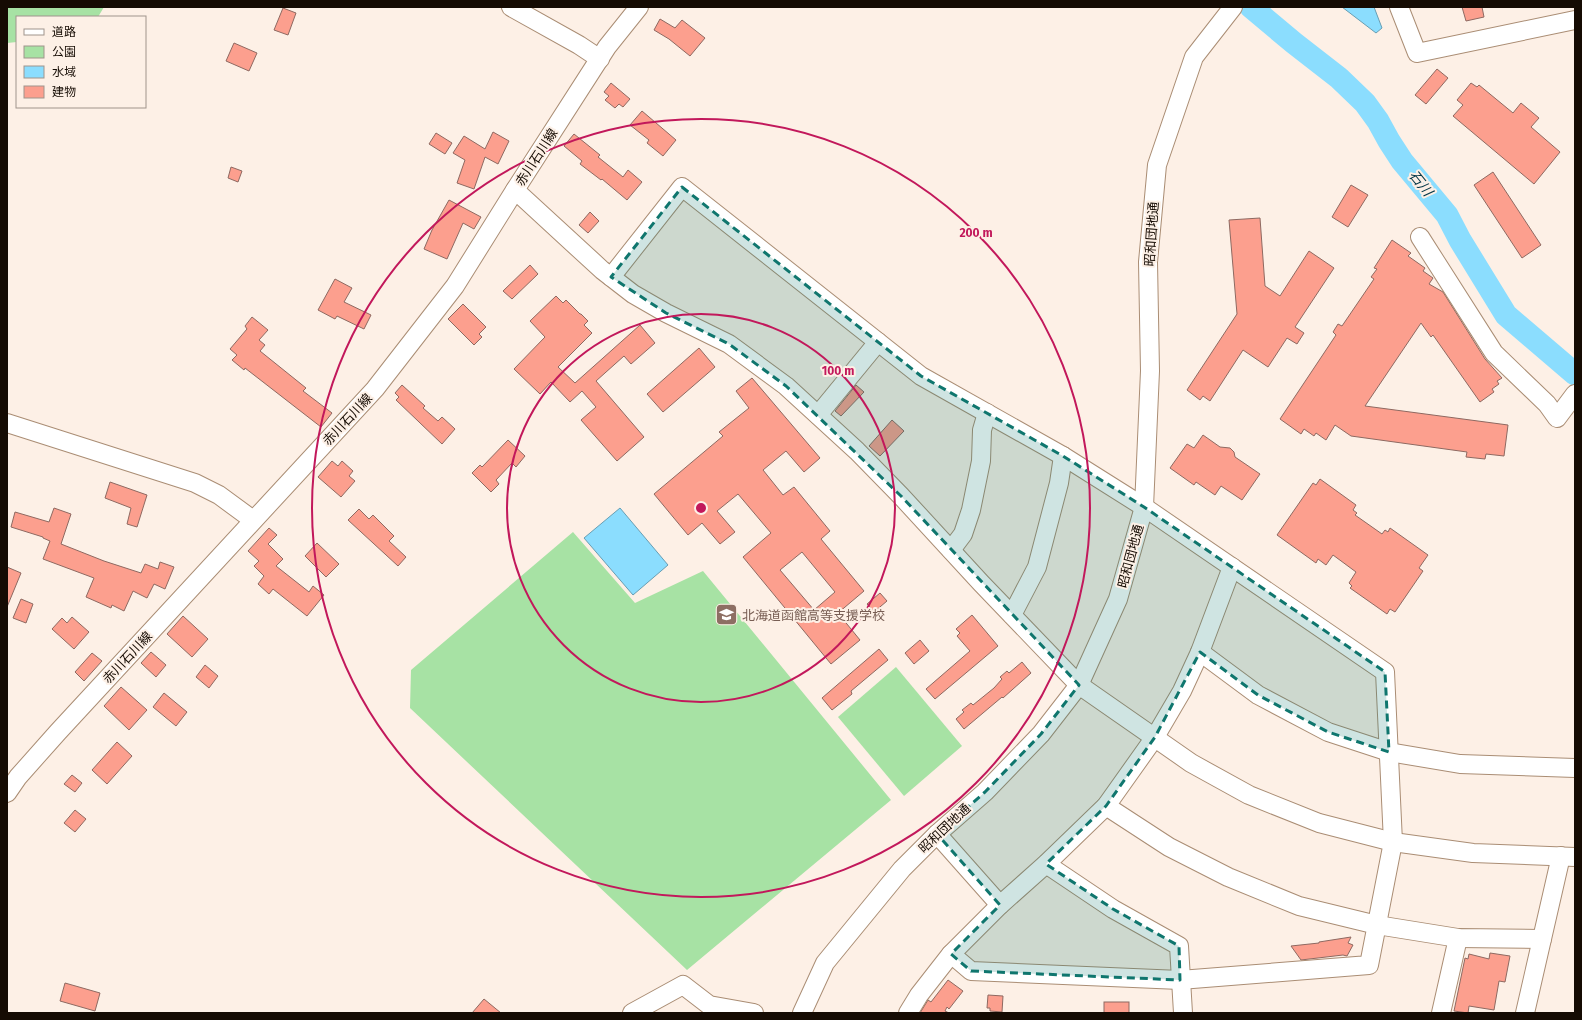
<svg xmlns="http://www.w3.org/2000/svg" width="1582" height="1020" font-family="'Fira Sans','Noto Sans JP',sans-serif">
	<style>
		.green { fill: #a7e2a4 }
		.water { fill: #8bddfe; stroke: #689eb3 }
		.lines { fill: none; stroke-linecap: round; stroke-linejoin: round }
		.river { stroke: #8bddfe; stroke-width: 23 }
		.building { fill: #fc9f8e; stroke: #8e6961; fill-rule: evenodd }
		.minor-casing { stroke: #aa8d74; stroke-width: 20 }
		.minor { stroke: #fff; stroke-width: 18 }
		.marked { fill: #0f766e; fill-opacity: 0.2; stroke: #0f766e; stroke-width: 3; stroke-dasharray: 8 5; stroke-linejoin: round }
		.ring { fill: none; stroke: #c2185b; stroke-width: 2 }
		.labels { text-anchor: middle; stroke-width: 4; stroke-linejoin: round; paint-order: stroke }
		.street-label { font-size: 13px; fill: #150b03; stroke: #fdf0e6 }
		.education-label { font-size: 13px; fill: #785e54; stroke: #fdf0e6; text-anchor: start }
		.water-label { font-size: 14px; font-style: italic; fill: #033647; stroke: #fdf0e6 }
		.centre { fill: #c2185b; stroke: #fdf0e6; stroke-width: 2 }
		.ring-label { font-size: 12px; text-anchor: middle; font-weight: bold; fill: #c2185b; stroke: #fdf0e6; stroke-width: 4; stroke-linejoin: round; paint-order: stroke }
	</style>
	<rect width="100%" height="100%" fill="#fdf0e6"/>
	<!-- green -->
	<g class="green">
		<polygon points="7,7 104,7 98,17 17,17 17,42 7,43"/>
		<polygon points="573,532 635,603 703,571 891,800 687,970 410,708 411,670"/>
		<polygon points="896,667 962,746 904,796 838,717"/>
	</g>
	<!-- water -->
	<g class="water">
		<polygon points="1342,7 1374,7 1382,28 1376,33"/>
		<polygon points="620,508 668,565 633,595 584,538"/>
	</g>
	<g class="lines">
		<!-- river -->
		<polyline class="river" points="1251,7 1294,43 1339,78 1365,103 1378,121 1389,141 1402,161 1447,215 1460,240 1506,315 1575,374"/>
	</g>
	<!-- building -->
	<g class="building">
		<polygon points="1462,7 1482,7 1484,17 1466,21"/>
		<polygon points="283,8 296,13 288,35 274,30"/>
		<polygon points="660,19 675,28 682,20 705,38 690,56 669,39 654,30"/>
		<polygon points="234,43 257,53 249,71 226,61"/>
		<polygon points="1437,69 1448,78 1426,104 1415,95"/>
		<polygon points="611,83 630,99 623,107 619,104 615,108 605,100 609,96 604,92"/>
		<polygon points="1471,83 1477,87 1479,85 1513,113 1521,103 1539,118 1531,127 1560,152 1534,184 1453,116 1463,105 1457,100"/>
		<polygon points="642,111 676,140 663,156 647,143 649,140 630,125"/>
		<polygon points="493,132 509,141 498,164 485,157 474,189 457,183 465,160 453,153 464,136 485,149"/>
		<polygon points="436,133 452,143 445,154 429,144"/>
		<polygon points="574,134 600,155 598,157 623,177 628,170 642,182 627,200 602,179 601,180 580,164 582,161 564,146"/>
		<polygon points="231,167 242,171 238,182 228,178"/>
		<polygon points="1493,172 1541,245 1522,258 1474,185"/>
		<polygon points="1351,185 1368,195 1348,227 1332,217"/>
		<polygon points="449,200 481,217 474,229 463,223 447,259 424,249 432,230"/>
		<polygon points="590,212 599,221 588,233 579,225"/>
		<polygon points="1260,218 1265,286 1280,296 1309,251 1334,268 1295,327 1304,333 1297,344 1287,338 1268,367 1243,350 1210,401 1203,396 1200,400 1187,390 1237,314 1229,220"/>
		<polygon points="1392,240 1411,253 1408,256 1425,268 1423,271 1433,278 1429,284 1443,292 1485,359 1502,378 1497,381 1499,384 1492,389 1494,392 1480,402 1433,335 1431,337 1421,323 1365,406 1508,425 1504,456 1486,454 1485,459 1466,457 1467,452 1351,436 1335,425 1326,440 1316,433 1314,436 1304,429 1301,434 1280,419 1336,335 1333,332 1338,324 1342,326 1374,279 1371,277 1377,269 1374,268"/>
		<polygon points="530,265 538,274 512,299 503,291"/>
		<polygon points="335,279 352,288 344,302 371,315 364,329 337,316 335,319 318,310"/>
		<polygon points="556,296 563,303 566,300 580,314 581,314 588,321 584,325 592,333 558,367 575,383 640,325 655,343 631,364 624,356 596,381 644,437 617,461 581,420 596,407 582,391 570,402 551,382 540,394 514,369 545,337 530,321"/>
		<polygon points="463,304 486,327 479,334 482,337 474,345 448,319"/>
		<polygon points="252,317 268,330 259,340 265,345 260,351 306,388 303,391 332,413 321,427 245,368 244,370 232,360 237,355 230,349 247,329 245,326"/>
		<polygon points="699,348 715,367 663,412 647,394"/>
		<path d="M752,378l68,80 -16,14 -18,-21 -23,19 20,25 11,-8 36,44 -9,8 43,52 -26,22 22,27 -29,24 -88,-107 28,-24 -33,-39 -21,17 18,21 -15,12 -18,-21 -14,12 -34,-41 69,-58 -4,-4 30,-24 -13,-17zM802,552l33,40 -21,18 -34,-40z"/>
		<polygon points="402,385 425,406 423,408 438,421 442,417 455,429 442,444 396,400 399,397 395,393"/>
		<polygon points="856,385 864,392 841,416 835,411"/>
		<polygon points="892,420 904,431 880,456 869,446"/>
		<polygon points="1203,435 1220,447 1230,448 1234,452 1235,457 1260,474 1242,500 1221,486 1215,495 1196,482 1194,485 1170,468 1187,444 1194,448"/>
		<polygon points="508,440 525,456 516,467 512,463 496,480 499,484 491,492 472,473 480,465 482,467"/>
		<polygon points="332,461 338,466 342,461 353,471 349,476 355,481 341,497 318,477"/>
		<polygon points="1320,479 1356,505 1353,510 1357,513 1355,515 1382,534 1385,530 1388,532 1390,528 1428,555 1419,568 1423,571 1395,612 1390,609 1387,614 1350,588 1352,586 1349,583 1356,572 1333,555 1326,565 1318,559 1316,563 1277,535 1313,483 1316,485"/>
		<polygon points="110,482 147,495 137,527 127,524 131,508 105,498"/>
		<polygon points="54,508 71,514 61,544 104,561 141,573 145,564 158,569 160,562 174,567 165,589 154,584 147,598 133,591 124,611 112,605 111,608 86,597 94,578 43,559 50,541 43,538 43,537 11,527 15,512 49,522"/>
		<polygon points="359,509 369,519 373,515 394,536 389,541 406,557 398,566 348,520"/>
		<polygon points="269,528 277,535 268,544 283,559 276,566 309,592 313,586 324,595 307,616 273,589 269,594 258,584 264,576 254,566 259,561 248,551"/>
		<polygon points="317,543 339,564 326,577 305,556"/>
		<polygon points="7,567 21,573 7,607"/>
		<polygon points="880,593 887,601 874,612 867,604"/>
		<polygon points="21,599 33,604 26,623 13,618"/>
		<polygon points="972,615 998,646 935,699 926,689 970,651 957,636 960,633 956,629"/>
		<polygon points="183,616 208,639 192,657 167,634"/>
		<polygon points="72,617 89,632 74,649 52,629 62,618 67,623"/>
		<polygon points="920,640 929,651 914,664 905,653"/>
		<polygon points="879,649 888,660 851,691 852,694 832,710 822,698"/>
		<polygon points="151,652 166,665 156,677 141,663"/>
		<polygon points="92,653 102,661 84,681 75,672"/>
		<polygon points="1022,662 1031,673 1003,698 1002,697 964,729 956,719 964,712 962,710 971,703 973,705 994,688 1002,679 1000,677 1007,671 1009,673"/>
		<polygon points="205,665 218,676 209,688 196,677"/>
		<polygon points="121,687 147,710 129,730 104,706"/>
		<polygon points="164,693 187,712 176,726 153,707"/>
		<polygon points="117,742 132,756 107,784 92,770"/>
		<polygon points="72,775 82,783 75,792 64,784"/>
		<polygon points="75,810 86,819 75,832 64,823"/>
		<polygon points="1351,937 1348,943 1353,945 1347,956 1343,955 1301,960 1291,946 1319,943 1319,942"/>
		<polygon points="1490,953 1510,956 1505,982 1499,981 1494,1010 1469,1006 1468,1013 1454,1011 1465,958 1468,959 1469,954 1489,959"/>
		<polygon points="948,980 963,991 949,1009 947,1007 945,1011 949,1013 920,1013 928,1000 931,1002"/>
		<polygon points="65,983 100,993 95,1011 60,1001"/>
		<polygon points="988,995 1003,996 1002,1012 990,1011 990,1008 987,1008"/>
		<polygon points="484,999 501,1013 472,1013"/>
		<rect x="1104" y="1002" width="25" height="11"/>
	</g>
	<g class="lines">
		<defs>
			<g id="minor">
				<polyline points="511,7 579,45 600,59"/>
				<polyline points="1399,7 1417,53 1575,20"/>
				<polyline points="515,190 602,270 633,294 666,313 729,344 786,386 857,451 901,496 981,583 1079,685 1191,763 1249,795 1319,823 1393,842 1473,853 1575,857"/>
				<polyline points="1420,237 1494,353 1547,404 1557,418 1575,394"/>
				<polyline points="611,277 682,187 921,376 1063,456 1144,507 1385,672 1393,842 1369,965 1180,980 971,971 951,954"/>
				<polyline points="818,415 878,342"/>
				<polyline points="7,423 195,483 219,495 253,520"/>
				<polyline points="951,550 963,534 971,510 981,461 982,430 987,413"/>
				<polyline points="1012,615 1037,567 1059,483 1063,456"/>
				<polyline points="1200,652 1258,695 1328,732 1389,752 1460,764 1575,768"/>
				<polyline points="7,793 18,777 58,732 375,389 455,286 515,190 607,47 639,7"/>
				<polyline points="1106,806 1169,847 1228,877 1299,906 1377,925 1458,938 1542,939"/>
				<polyline points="937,834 1000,905"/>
				<polyline points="1046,864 1113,909 1179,946 1183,1013"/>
				<polyline points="632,1013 683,985 709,1005 754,1013"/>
				<polyline points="802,1013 825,963 902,869 937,834 985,792 1041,734 1079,685 1118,599 1144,507 1150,371 1148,262 1157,165 1194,57 1233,7"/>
				<polyline points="908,1013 919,995 951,954 1000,905 1046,864 1106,806 1155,737 1182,691 1200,652 1232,567"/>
				<polyline points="1441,1013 1458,938"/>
				<polyline points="1525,1013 1561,856"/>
			</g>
		</defs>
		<!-- minor casing -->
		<use href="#minor" class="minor-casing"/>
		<!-- minor -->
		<use href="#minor" class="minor"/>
	</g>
	<!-- marked area -->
	<path class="marked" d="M682,187l239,189 142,80 81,51 241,165 4,80 -61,-20 -70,-37 -58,-43 -45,85 -49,69 -60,58 67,45 66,37 1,34 -209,-9 -20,-17 49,-49 -63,-71 48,-42 56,-58 38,-49 -178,-189 -115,-110 -57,-42 -63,-31 -55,-36z"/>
	<!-- distance rings -->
	<g class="ring">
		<circle cx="701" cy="508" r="194"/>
		<circle cx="701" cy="508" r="389"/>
	</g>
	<!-- icons -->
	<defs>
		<symbol id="school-square" viewBox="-11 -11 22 22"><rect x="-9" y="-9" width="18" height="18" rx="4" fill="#8d6e63" stroke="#fdf0e6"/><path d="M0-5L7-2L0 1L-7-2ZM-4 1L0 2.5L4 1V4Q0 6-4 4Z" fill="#fff"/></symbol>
	</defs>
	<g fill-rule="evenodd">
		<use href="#school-square" x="714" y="602" width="25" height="25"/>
	</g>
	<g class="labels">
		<!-- street labels -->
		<g class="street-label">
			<text transform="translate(536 157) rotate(-57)" y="5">赤川石川線</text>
			<text transform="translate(1151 234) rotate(-86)" y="5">昭和団地通</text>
			<text transform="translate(347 419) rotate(-47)" y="5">赤川石川線</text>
			<text transform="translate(1130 556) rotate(-75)" y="5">昭和団地通</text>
			<text transform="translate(127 657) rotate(-47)" y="5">赤川石川線</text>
			<text transform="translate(944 828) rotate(-43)" y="5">昭和団地通</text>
		</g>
		<!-- education labels -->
		<g class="education-label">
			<text x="742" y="620">北海道函館高等支援学校</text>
		</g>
		<!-- water labels -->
		<g class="water-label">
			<text transform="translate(1421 183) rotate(51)" y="5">石川</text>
		</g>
	</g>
	<circle cx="701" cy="508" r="6" class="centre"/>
	<g class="ring-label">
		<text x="976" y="237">200 m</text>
		<text x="838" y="375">100 m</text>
	</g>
	<!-- border -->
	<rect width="1582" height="1020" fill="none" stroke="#150b03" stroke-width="16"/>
	<!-- legend -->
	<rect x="16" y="16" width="130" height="92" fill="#fdf0e6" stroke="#a0948b"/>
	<rect x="24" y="29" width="20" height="6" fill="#ffffff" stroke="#a0948b"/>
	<text x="52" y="36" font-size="12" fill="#150b03">道路</text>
	<rect x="24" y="46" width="20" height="12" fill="#a7e2a4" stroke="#a0948b"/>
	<text x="52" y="56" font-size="12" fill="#150b03">公園</text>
	<rect x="24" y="66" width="20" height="12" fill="#8bddfe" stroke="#a0948b"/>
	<text x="52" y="76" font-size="12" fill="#150b03">水域</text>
	<rect x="24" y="86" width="20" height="12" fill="#fc9f8e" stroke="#a0948b"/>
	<text x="52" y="96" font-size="12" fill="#150b03">建物</text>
</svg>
